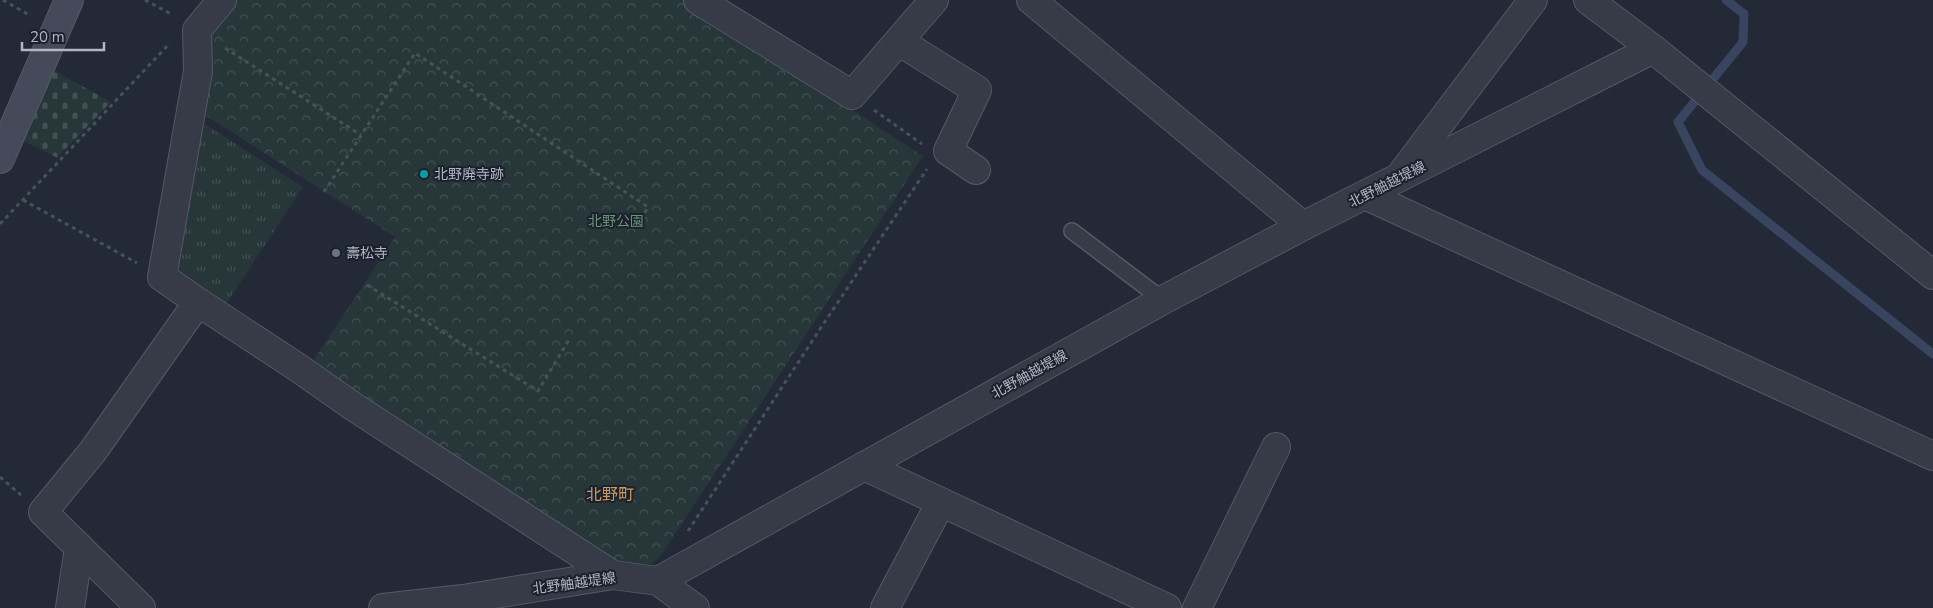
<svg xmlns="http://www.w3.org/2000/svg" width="1933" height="608" font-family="'Nunito Sans','Noto Sans JP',sans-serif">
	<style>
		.grass { fill: url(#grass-tufts) }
		.cemetery { fill: url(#cemetery-stones) }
		.park { fill: url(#park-crowns) }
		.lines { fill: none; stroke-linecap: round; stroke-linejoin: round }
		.stream { stroke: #39455f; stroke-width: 9 }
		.service-casing { stroke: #545965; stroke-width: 18 }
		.minor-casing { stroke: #545965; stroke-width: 30 }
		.tertiary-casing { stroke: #545965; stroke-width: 30 }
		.secondary-casing { stroke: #545965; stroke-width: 30 }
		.path { stroke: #445357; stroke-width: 3; stroke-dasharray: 4 4; stroke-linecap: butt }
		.service { stroke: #363b47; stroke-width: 15 }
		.minor { stroke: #363b47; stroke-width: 28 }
		.tertiary { stroke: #363b47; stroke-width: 28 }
		.secondary { stroke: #444a5a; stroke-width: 28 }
		.culture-dot { fill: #0f9aa8; stroke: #1b212c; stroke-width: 2 }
		.worship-dot { fill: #6b7280; stroke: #1b212c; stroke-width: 2 }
		.labels { text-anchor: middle; stroke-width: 4; stroke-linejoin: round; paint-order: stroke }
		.poi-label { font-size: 14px; fill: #b1b6c4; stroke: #1b212c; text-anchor: start }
		.street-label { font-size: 14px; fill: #b1b6c4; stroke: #1b212c }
		.park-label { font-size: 14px; fill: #6a9278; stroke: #1b212c }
		.quarter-label { font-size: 16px; fill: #ca9b66; stroke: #1b212c }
	</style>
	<defs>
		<pattern id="grass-tufts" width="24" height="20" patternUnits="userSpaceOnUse" patternTransform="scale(1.25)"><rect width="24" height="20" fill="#263639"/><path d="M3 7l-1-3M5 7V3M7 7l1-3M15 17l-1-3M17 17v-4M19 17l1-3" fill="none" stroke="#435154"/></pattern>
		<pattern id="cemetery-stones" width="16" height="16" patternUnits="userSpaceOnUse" patternTransform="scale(1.25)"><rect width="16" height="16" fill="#263639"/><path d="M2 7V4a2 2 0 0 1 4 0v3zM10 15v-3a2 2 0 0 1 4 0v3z" fill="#435154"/></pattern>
		<pattern id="park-crowns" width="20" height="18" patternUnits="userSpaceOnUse" patternTransform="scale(1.25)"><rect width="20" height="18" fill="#263639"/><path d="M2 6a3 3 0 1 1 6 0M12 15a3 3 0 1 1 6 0" fill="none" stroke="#435154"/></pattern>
	</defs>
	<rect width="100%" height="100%" fill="#232937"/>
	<!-- grass -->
	<polygon class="grass" points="197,119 303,187 223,309 171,275"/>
	<!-- cemetery -->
	<polygon class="cemetery" points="53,70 111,102 57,158 22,140"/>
	<!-- park -->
	<polygon class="park" points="236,0 683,0 923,156 660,557 643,571 614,564 309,367 395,237 202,113 209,34"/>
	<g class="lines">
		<!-- stream -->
		<polyline class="stream" points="1726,0 1744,14 1743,42 1678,122 1702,170 1933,354"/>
		<defs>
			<polyline id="service" points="1072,231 1163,300"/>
			<g id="minor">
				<polyline points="698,0 852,95 934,0"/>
				<polyline points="1031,0 1303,226"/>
				<polyline points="900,42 977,90 948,151 976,170"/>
				<polyline points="1403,172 1533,0"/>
				<polyline points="1365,195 1933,456"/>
				<polyline points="198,302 297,367 354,407 613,575"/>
				<polyline points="864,466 1167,608"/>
				<polyline points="658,581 695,608"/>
				<polyline points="70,608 79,547"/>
				<polyline points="141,608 43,512 93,451 198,302 162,277 198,71 197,30 222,0"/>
				<polyline points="383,608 463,599 613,575 658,581 1163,300 1303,226 1653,49"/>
				<polyline points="885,608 941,502"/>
				<polyline points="1197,608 1276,447"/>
			</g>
			<polyline id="tertiary" points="1588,0 1653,49 1933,275"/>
			<polyline id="secondary" points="0,159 69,0"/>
		</defs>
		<!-- service casing -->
		<use href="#service" class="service-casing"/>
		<!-- minor casing -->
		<use href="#minor" class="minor-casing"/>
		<!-- tertiary casing -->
		<use href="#tertiary" class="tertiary-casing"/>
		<!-- secondary casing -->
		<use href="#secondary" class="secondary-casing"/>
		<!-- path -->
		<g class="path">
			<polyline points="3,0 31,16"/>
			<polyline points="145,0 173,15"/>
			<polyline points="225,48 361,135"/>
			<polyline points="874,110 922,144"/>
			<polyline points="324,192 415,53 648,207 638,224"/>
			<polyline points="23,200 137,263"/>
			<polyline points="0,224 170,43"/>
			<polyline points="367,285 538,391 570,338"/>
			<polyline points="0,477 21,495"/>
			<polyline points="688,531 824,323 927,169"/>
		</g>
		<!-- service -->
		<use href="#service" class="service"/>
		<!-- minor -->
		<use href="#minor" class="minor"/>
		<!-- tertiary -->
		<use href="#tertiary" class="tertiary"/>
		<!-- secondary -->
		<use href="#secondary" class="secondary"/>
	</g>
	<!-- markers -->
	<circle class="culture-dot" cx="424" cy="174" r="5"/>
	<circle class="worship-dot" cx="336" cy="253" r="5"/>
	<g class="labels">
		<!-- poi labels -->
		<g class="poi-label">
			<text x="434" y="179">北野廃寺跡</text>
			<text x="346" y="258">壽松寺</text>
		</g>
		<!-- street labels -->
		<g class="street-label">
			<text transform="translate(1387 184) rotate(-27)" y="5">北野舳越堤線</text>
			<text transform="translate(1029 374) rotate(-29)" y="5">北野舳越堤線</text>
			<text transform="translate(574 583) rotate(-8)" y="5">北野舳越堤線</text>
		</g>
		<!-- park labels -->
		<g class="park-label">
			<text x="616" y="226">北野公園</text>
		</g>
		<!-- quarter labels -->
		<g class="quarter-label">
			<text x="610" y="500">北野町</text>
		</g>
	</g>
	<!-- scale -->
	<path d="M22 42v8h82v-8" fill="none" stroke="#b1b6c4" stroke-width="2.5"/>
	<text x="30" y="42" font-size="15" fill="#b1b6c4" stroke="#1b212c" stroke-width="4" paint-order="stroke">20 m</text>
</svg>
